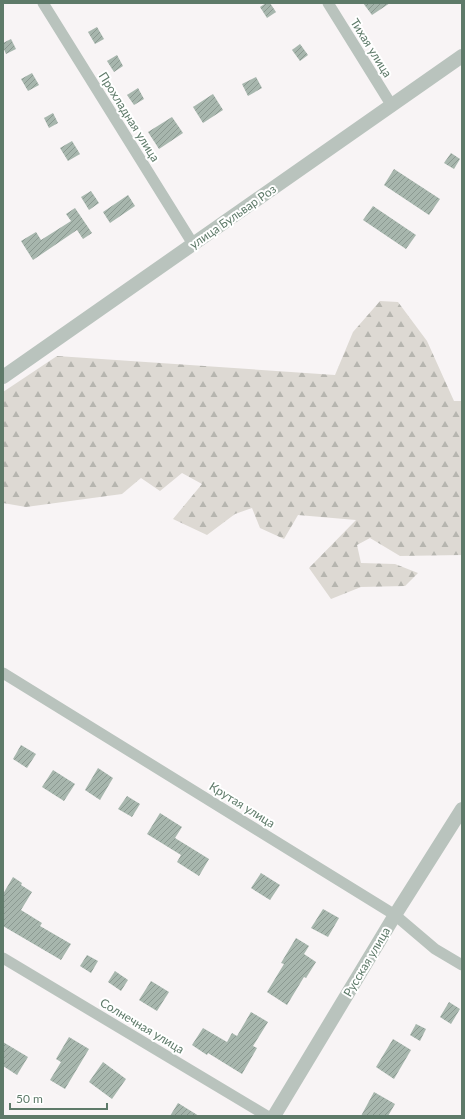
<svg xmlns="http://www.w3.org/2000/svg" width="465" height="1119" font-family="Lato,sans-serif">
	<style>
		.forest { fill: url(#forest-firs) }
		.building { fill: url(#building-hatch) }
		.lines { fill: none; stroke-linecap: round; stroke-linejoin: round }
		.minor { stroke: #b9c3bd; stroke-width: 11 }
		.tertiary { stroke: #b9c3bd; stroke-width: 14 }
		.labels { text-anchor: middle; stroke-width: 4; stroke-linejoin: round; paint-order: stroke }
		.street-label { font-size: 12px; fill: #5e7a69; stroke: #fff }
	</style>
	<defs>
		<pattern id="forest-firs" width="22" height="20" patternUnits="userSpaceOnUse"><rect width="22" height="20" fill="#ddd9d3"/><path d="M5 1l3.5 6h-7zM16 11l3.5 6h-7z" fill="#b6b5af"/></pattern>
		<pattern id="building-hatch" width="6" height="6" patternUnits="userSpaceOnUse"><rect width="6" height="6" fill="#a7b6ad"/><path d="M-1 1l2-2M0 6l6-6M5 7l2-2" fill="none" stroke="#8b9991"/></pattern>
	</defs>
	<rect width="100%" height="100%" fill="#f8f4f5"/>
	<!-- forest -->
	<polygon class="forest" points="380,301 398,302 427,341 454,401 462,401 462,555 400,556 370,538 357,545 361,563 395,564 418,573 405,586 361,587 331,599 309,568 356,520 298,515 284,539 260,528 252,508 235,514 207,535 173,519 202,484 182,473 160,491 141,478 122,494 26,507 3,503 3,392 57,356 335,375 353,332"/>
	<!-- building -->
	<g class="building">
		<polygon points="266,3 270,3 276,12 267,18 260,7"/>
		<polygon points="363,3 390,3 372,15"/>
		<polygon points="97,27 104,39 95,44 88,32"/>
		<polygon points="11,39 16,49 6,54 3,47 3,43"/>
		<polygon points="300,44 308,55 300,61 292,50"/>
		<polygon points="117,55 123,66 114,72 107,61"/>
		<polygon points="32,73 39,85 28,91 21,79"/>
		<polygon points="256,77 262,88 248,96 242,84"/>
		<polygon points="138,88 144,99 134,105 127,95"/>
		<polygon points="213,94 223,110 203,123 193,107"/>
		<polygon points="53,113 58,123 49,128 44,118"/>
		<polygon points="172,117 183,133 159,149 148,132"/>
		<polygon points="72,141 80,154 68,161 60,148"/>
		<polygon points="451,153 460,159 454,169 444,163"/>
		<polygon points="394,169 440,199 429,215 384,185"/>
		<polygon points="91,191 99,203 89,210 81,197"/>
		<polygon points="128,195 135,206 110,223 103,212"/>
		<polygon points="373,206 416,235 406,249 363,220"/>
		<polygon points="75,208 92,233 83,239 77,230 33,260 21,241 36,232 41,240 71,221 66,214"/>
		<polygon points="21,745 36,754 27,768 13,759"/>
		<polygon points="98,768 113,778 100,800 85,790"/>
		<polygon points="53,770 75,784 64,801 42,787"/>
		<polygon points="127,796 140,804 132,817 118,809"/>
		<polygon points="160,813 182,827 175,838 209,859 199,876 177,862 181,855 147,834"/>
		<polygon points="261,873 280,885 270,900 251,888"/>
		<polygon points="13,877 22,883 21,885 32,892 21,910 42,923 40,926 71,944 61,960 3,926 3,894"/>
		<polygon points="323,909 339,918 328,937 311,928"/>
		<polygon points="296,938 309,946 304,954 316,962 306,978 304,977 287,1005 267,992 284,964 281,963"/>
		<polygon points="87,955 98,961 91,973 80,966"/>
		<polygon points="115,971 128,980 121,991 108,982"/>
		<polygon points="151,981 169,992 157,1011 139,1000"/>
		<polygon points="449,1002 460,1009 451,1024 440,1017"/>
		<polygon points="251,1012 268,1022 253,1046 257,1048 242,1074 208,1053 207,1055 192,1045 203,1028 227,1042 232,1033 237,1036"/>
		<polygon points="416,1024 426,1029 420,1041 410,1035"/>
		<polygon points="69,1037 89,1049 65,1089 50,1080 61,1062 56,1059"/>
		<polygon points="393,1039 411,1050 394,1079 376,1067"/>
		<polygon points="3,1042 28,1057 17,1075 3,1066"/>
		<polygon points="103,1062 126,1079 112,1099 89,1082"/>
		<polygon points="374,1092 395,1104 388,1116 361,1116"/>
		<polygon points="178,1103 199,1116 170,1116"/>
	</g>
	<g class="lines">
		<!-- minor -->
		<g class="minor">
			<polyline points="43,3 193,244"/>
			<polyline points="328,3 392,106"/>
			<polyline points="3,673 395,915 435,949 462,965"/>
			<polyline points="3,958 267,1116"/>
		</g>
		<!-- tertiary -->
		<g class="tertiary">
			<polyline points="3,377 462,56"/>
			<polyline points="274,1116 395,915 462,809"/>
		</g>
	</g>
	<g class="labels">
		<!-- street labels -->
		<g class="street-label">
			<text transform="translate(371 48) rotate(58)" y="4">Тихая улица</text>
			<text transform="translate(129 117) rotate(58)" y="4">Прохладная улица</text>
			<text transform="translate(233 217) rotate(-35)" y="4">улица Бульвар Роз</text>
			<text transform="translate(242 805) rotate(32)" y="4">Крутая улица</text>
			<text transform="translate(367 962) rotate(-59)" y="4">Русская улица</text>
			<text transform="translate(142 1026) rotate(31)" y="4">Солнечная улица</text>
		</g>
	</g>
	<!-- border -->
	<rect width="465" height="1119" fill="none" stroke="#5e7a69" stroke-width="8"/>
	<!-- scale -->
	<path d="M10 1103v6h97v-6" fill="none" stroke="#5e7a69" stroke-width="2"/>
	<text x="16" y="1103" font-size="12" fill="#5e7a69" stroke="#ffffff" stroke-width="3" paint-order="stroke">50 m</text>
</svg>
